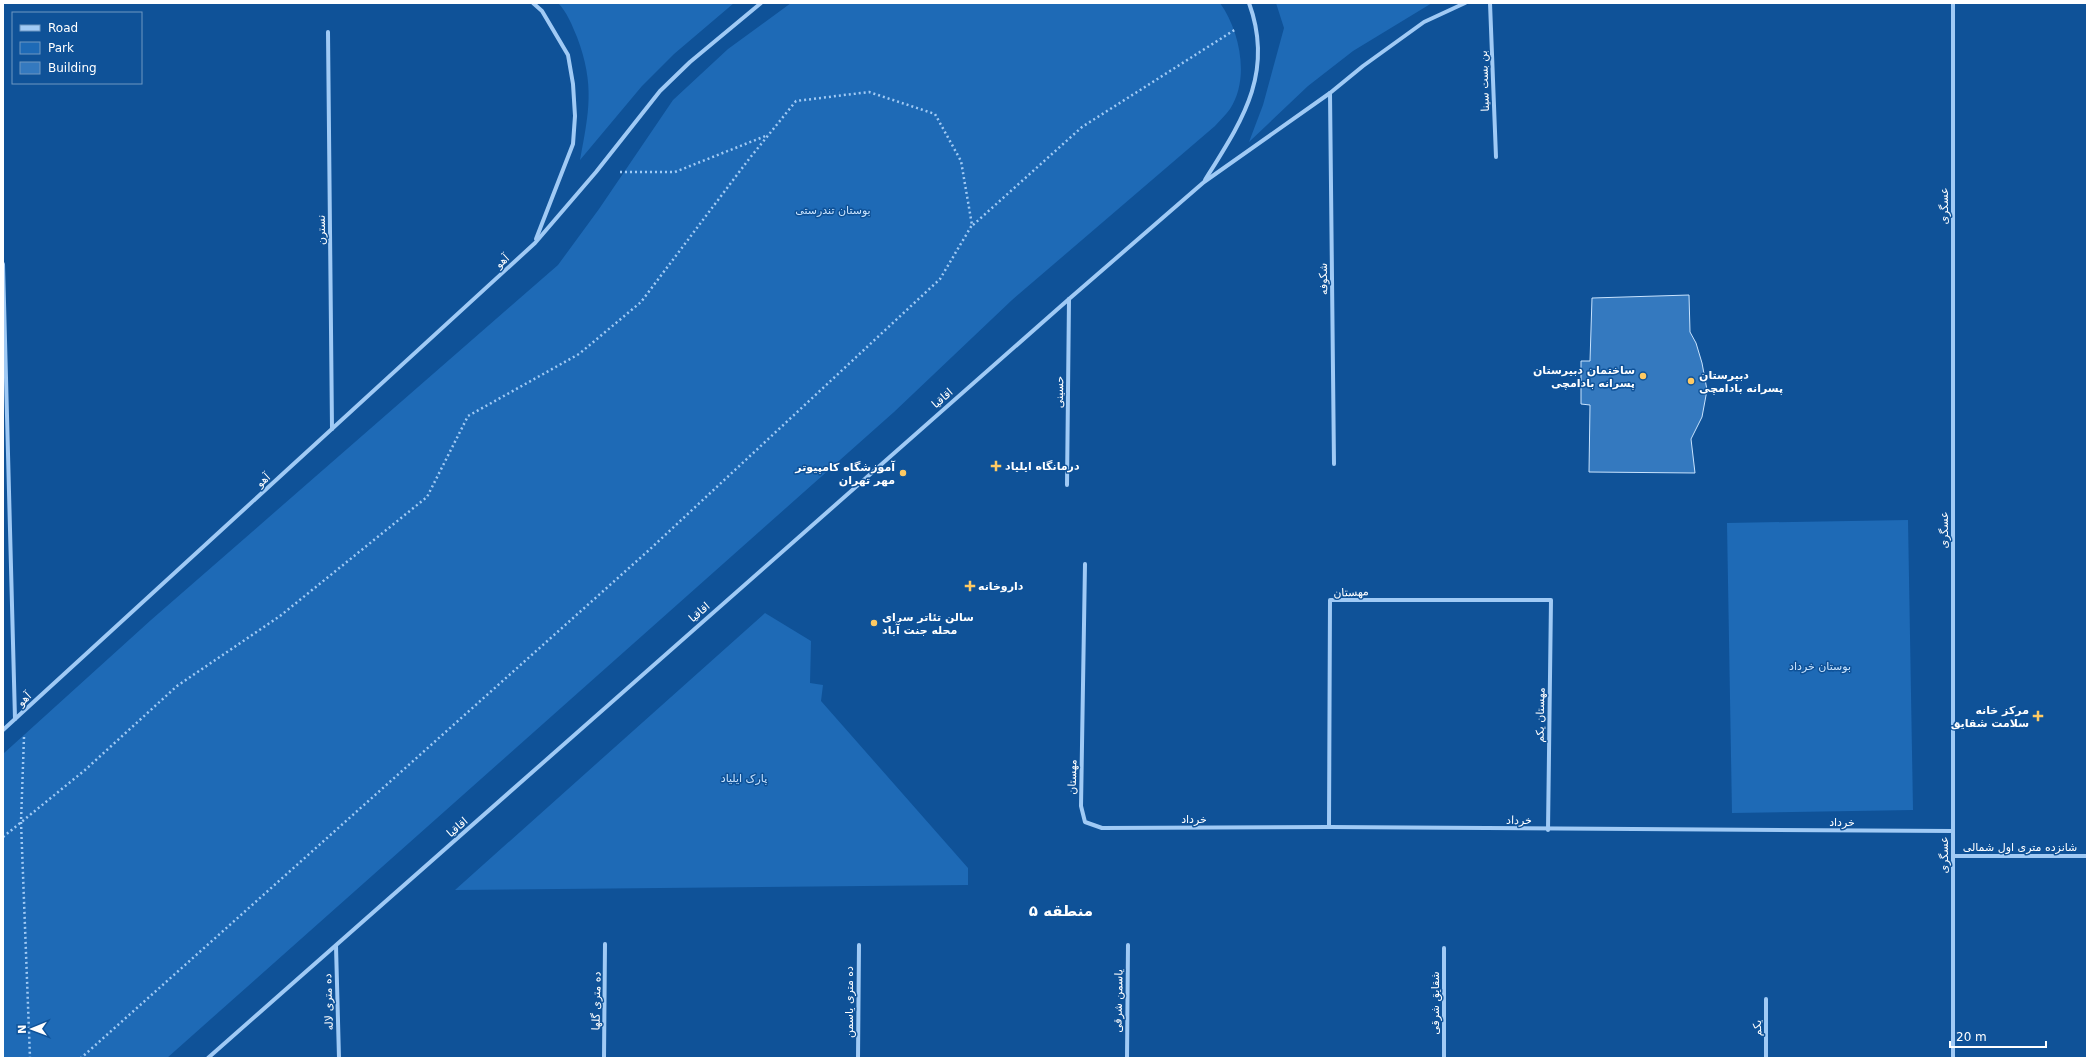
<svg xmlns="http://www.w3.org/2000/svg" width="2090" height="1061" font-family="'DejaVu Sans',Cairo,sans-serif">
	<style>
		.green { fill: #1e6ab6 }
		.building { fill: #3479bf; stroke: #c8e3fe }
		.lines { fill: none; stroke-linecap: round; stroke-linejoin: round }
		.path { stroke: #a0caf5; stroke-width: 2.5; stroke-dasharray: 2 3; stroke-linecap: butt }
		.street { stroke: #a0caf5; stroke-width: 4 }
		.poi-dot { fill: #ffca63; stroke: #0f5298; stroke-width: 1.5 }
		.labels { text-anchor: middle; stroke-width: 3; stroke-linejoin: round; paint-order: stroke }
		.street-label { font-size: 11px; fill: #fff; stroke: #0f5298 }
		.park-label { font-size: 11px; fill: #c8e3fe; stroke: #0f5298 }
		.poi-label { font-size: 11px; font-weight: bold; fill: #fff; stroke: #0f5298; text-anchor: start }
		.district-label { font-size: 15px; font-weight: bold; fill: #fff; stroke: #0f5298 }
	</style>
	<rect width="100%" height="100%" fill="#0f5298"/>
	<!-- green -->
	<g class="green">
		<path d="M558,3h176l-60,51 -32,32 -62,74c9,-48 15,-75 -3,-123 -5,-12 -10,-25 -19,-34z"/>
		<path d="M791,3h429c20,28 30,76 10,106 -4,6 -10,11 -15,17l-203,174 -118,112 -727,646h-164v-304l148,-134 407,-355 41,-56 74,-109 55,-51z"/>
		<polygon points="1276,3 1432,3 1353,51 1308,86 1249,142 1263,105 1284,28"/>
		<polygon points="1908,520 1913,810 1732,813 1727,523"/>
		<polygon points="765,613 811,641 810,683 823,685 821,701 968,868 968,885 455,890"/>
	</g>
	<!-- building -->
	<polygon class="building" points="1689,295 1690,332 1696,343 1702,363 1707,390 1702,417 1691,439 1695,473 1589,472 1590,405 1581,404 1581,361 1590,361 1592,298"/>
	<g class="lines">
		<!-- path -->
		<g class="path">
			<polyline points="620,172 675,172 768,135"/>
			<polyline points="973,225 1082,127 1236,29"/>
			<polyline points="24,737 21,822 30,1058"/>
			<polyline points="3,837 85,770 177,686 280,616 427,497 468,416 579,354 641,302 749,159 796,101 869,92 935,114 961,161 972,225 940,279 648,551 81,1058"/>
		</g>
		<!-- street -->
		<g class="street">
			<polyline points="533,3 542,11 568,55 573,84 575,116 573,144 536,239"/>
			<polyline points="1490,3 1496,157"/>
			<polyline points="328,32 332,429"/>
			<polyline points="1330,93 1334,464"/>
			<path d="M1205,180c36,-58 70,-106 44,-177"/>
			<polyline points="3,264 15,719"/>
			<polyline points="1067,485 1069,299"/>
			<polyline points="1085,564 1081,806 1085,822 1102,828 1329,827 1953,831"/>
			<polyline points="3,730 535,243 596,172 660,91 690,62 761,3"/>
			<polyline points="1329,827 1330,600 1551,600 1548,830"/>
			<polyline points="1954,856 2087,856"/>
			<polyline points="336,946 339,1058"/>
			<polyline points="1766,999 1766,1058"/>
			<polyline points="208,1058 1069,299 1204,182 1330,93 1363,66 1424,22 1465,3"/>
			<polyline points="604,1058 605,944"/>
			<polyline points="858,1058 859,945"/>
			<polyline points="1127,1058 1128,945"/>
			<polyline points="1444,1058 1444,948"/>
			<polyline points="1953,1058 1953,3"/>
		</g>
	</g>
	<!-- markers -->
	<g class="poi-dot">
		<circle cx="1643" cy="376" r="4"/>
		<circle cx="1691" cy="381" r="4"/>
		<path d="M994 460h4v4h4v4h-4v4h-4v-4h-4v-4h4z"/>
		<circle cx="903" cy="473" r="4"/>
		<path d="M968 580h4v4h4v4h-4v4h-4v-4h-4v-4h4z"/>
		<circle cx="874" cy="623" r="4"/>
		<path d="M2036 710h4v4h4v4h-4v4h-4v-4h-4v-4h4z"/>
	</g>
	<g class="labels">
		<!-- street labels -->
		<g class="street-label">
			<text transform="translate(1484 81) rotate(-92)" y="4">بن بست سینا</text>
			<text transform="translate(1944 206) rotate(-90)" y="4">عسگری</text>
			<text transform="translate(321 230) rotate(-91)" y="4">نسترن</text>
			<text transform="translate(502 261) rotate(-42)" y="4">آهو</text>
			<text transform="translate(1323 279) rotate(-91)" y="4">شکوفه</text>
			<text transform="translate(1059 392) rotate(-89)" y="4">حسینی</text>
			<text transform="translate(942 398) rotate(-41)" y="4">اقاقیا</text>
			<text transform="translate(263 480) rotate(-42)" y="4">آهو</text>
			<text transform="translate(1944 530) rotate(-90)" y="4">عسگری</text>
			<text transform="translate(1351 592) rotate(-3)" y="4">مهستان</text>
			<text transform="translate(699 612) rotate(-41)" y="4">اقاقیا</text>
			<text transform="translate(24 699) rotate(-43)" y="4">آهو</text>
			<text transform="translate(1540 715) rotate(-89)" y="4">مهستان یکم</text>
			<text transform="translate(1072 777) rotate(-89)" y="4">مهستان</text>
			<text x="1194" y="823">خرداد</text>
			<text transform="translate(1519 820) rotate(1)" y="4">خرداد</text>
			<text x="1842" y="826">خرداد</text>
			<text transform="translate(457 827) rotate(-41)" y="4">اقاقیا</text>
			<text x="2020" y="851">شانزده متری اول شمالی</text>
			<text transform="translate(1944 855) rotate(-90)" y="4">عسگری</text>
			<text transform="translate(596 1001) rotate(-89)" y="4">ده متری گلها</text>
			<text transform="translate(1118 1001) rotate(-89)" y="4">یاسمن شرقی</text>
			<text transform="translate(328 1002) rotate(-92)" y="4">ده متری لاله</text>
			<text transform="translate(849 1002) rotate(-90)" y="4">ده متری یاسمن</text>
			<text transform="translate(1435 1003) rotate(-90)" y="4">شقایق شرقی</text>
			<text transform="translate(1757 1028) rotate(-91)" y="4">یکم</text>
		</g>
		<!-- park labels -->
		<g class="park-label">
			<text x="833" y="214">بوستان تندرستی</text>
			<text x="1820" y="670">بوستان خرداد</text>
			<text x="744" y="782">پارک ایلیاد</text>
		</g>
		<!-- poi labels -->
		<g class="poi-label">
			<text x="1635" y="374" text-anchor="end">ساختمان دبیرستان<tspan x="1635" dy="13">پسرانه بادامچی</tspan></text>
			<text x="1699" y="379">دبیرستان<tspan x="1699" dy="13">پسرانه بادامچی</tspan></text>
			<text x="1005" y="470">درمانگاه ایلیاد</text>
			<text x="895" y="471" text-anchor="end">آموزشگاه کامپیوتر<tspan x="895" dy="13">مهر تهران</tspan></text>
			<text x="978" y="590">داروخانه</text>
			<text x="882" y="621">سالن تئاتر سرای<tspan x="882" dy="13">محله جنت آباد</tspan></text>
			<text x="2029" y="714" text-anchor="end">مرکز خانه<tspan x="2029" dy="13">سلامت شقایق</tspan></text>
		</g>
		<!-- district labels -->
		<g class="district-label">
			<text x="1061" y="916">منطقه ۵</text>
		</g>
	</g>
	<!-- border -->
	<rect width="2090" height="1061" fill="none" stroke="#ffffff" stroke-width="8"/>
	<!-- legend -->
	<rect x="12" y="12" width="130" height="72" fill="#0f5298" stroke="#6f97c1"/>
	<rect x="20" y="25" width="20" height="6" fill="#a0caf5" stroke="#6f97c1"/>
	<text x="48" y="32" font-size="12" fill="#ffffff">Road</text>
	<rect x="20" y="42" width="20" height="12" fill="#1e6ab6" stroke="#6f97c1"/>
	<text x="48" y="52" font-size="12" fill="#ffffff">Park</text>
	<rect x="20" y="62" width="20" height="12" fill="#3479bf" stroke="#6f97c1"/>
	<text x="48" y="72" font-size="12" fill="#ffffff">Building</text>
	<!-- north arrow -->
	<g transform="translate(32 1029) rotate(269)" stroke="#0f5298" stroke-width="3" paint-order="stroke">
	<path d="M0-3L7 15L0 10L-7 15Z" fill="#ffffff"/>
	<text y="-6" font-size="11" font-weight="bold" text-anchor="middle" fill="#ffffff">N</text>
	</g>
	<!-- scale -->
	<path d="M1950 1041v6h96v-6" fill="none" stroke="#ffffff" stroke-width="2"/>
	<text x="1956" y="1041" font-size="12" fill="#ffffff" stroke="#0f5298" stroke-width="3" paint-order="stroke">20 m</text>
</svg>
